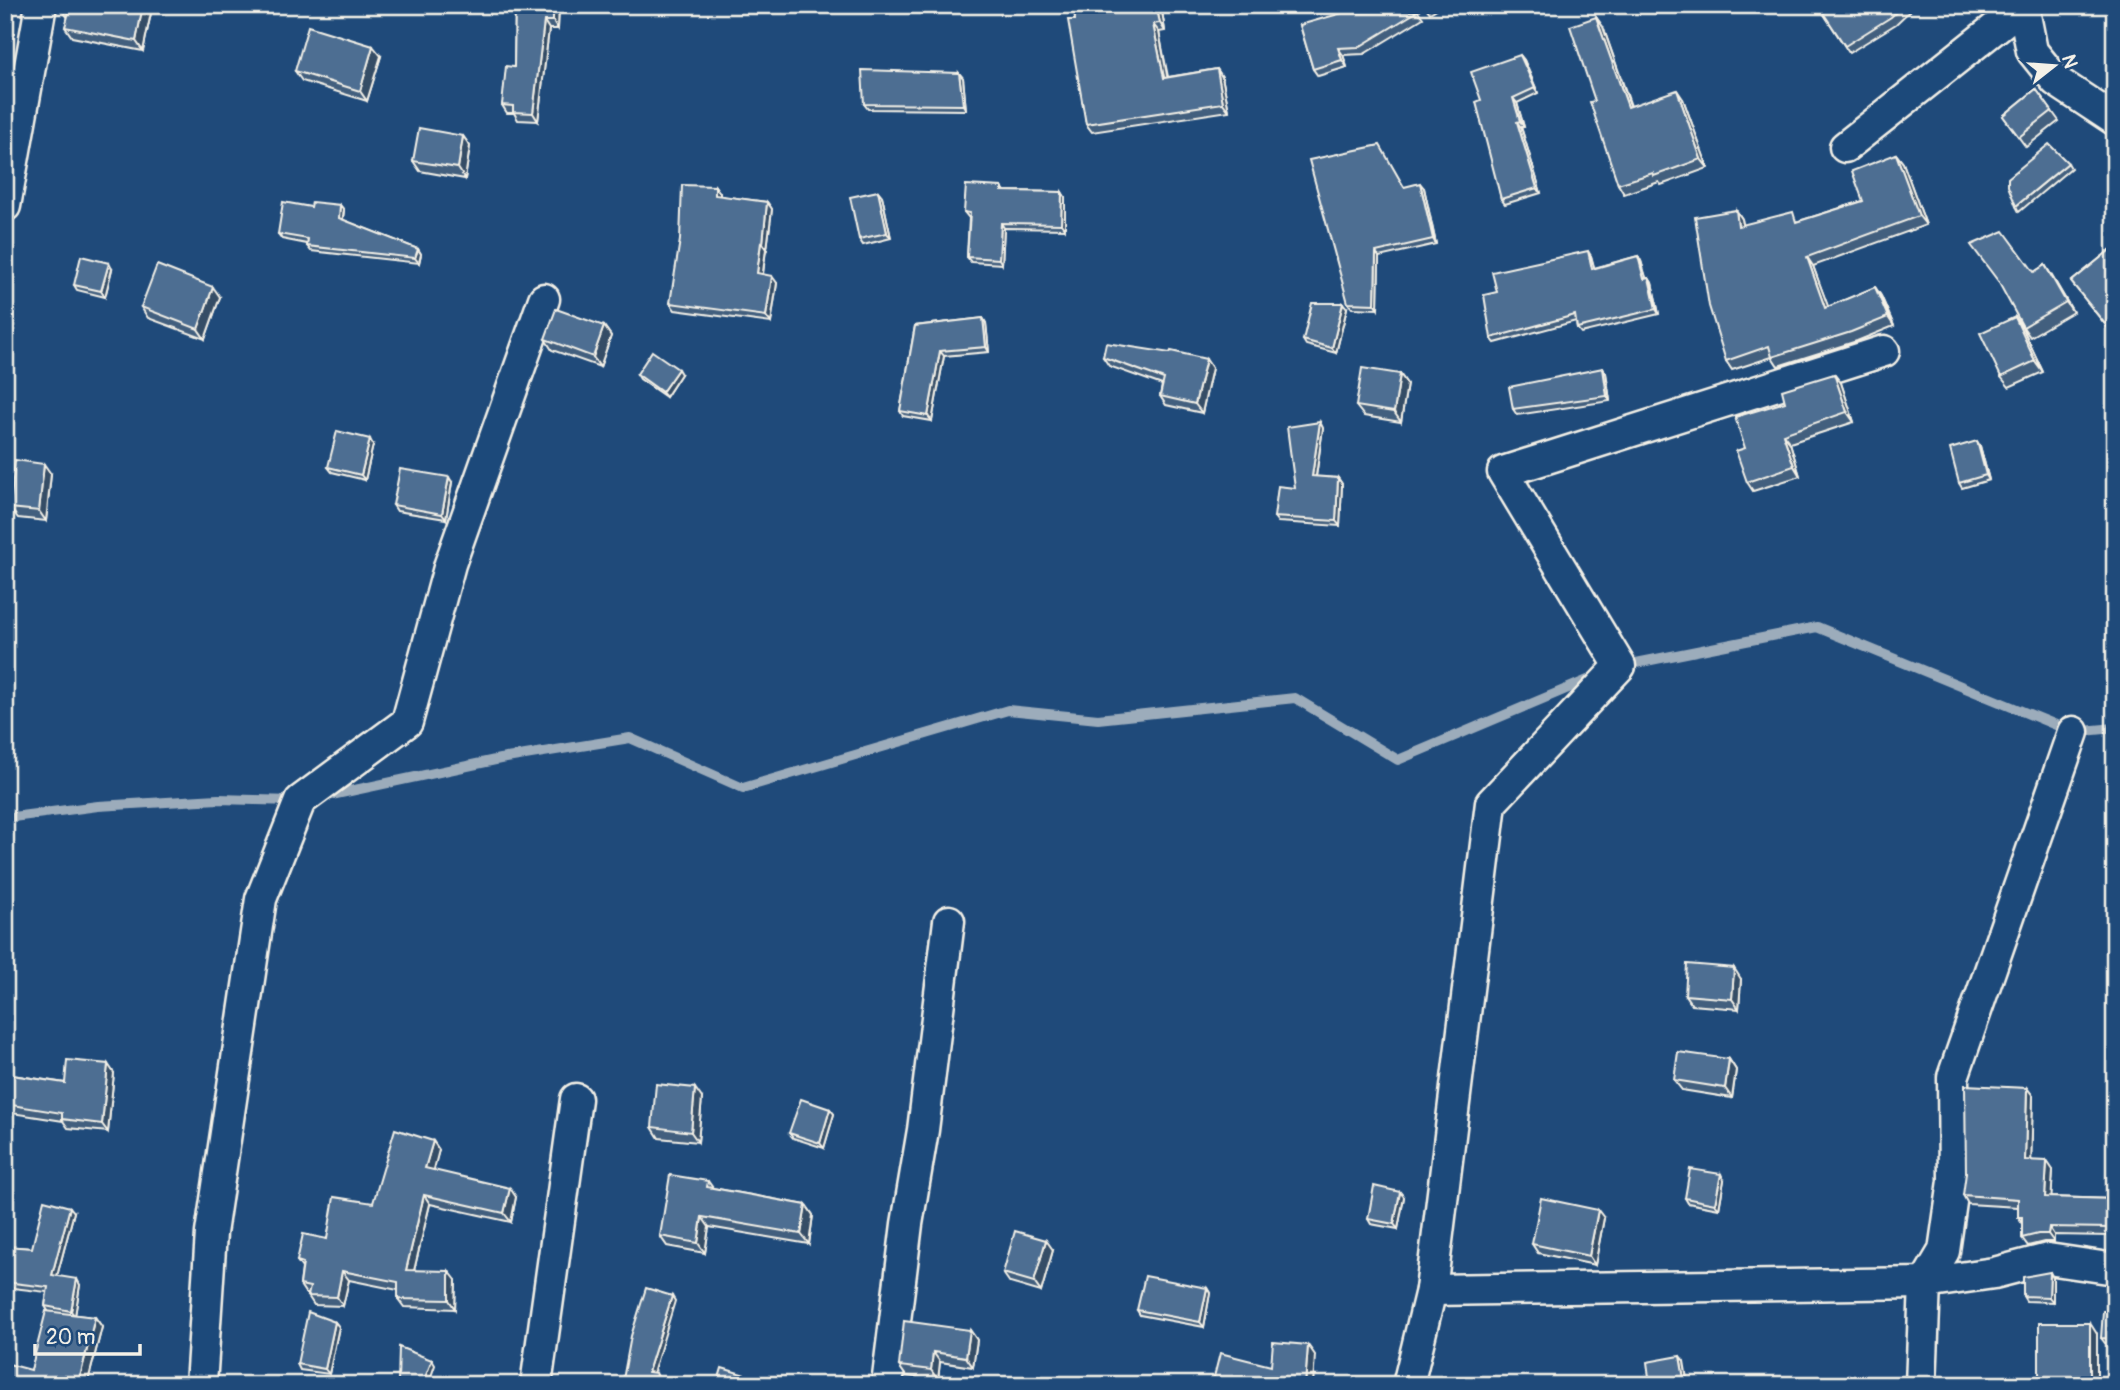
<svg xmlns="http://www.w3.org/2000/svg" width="2120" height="1390" font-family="Pangolin,sans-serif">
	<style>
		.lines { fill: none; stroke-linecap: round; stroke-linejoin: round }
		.stream { stroke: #9cacbb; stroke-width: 10 }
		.minor-casing { stroke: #f4f1e8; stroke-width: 35 }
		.minor { stroke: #1f4a7a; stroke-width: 30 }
		.wall { fill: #425f7e; stroke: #f4f1e8; stroke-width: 2 }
		.shaded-wall { fill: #364d66; stroke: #f4f1e8; stroke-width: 2 }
		.building { fill: #4d6e92; stroke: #f4f1e8; stroke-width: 2 }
	</style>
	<rect width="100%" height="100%" fill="#1f4a7a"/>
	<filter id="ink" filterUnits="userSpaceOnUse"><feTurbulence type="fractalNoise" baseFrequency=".0143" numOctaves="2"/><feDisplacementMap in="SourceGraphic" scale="14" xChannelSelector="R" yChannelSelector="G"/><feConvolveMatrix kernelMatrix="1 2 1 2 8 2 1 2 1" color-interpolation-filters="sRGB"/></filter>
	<g filter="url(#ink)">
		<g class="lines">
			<!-- stream -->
			<g class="stream">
				<polyline points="1621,666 1817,627 2073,732 2115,728"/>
				<polyline points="322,797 500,759 630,738 743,788 1008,710 1098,719 1295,698 1398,760 1597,676"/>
				<polyline points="5,818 98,806 218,799 295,801"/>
			</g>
			<defs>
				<g id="minor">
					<polyline points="2023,5 2032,51 2056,81 2115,120"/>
					<polyline points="1845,147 2023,6"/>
					<polyline points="5,206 41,5"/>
					<polyline points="1431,1290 1925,1283 1994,1273 2048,1259 2115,1269"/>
					<polyline points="201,1385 211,1233 261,899 300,801 407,722 450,564 544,299"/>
					<polyline points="536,1385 576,1099"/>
					<polyline points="887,1385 907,1224 923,1130 949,921"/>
					<polyline points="1408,1385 1431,1290 1491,803 1620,666 1503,472 1884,351"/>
					<polyline points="1921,1385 1925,1283 1944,1251 1954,1181 1953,1077 2073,732"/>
				</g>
			</defs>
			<!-- minor casing -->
			<use href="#minor" class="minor-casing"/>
			<!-- minor -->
			<use href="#minor" class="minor"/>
		</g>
		<!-- wall -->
		<g class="wall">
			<polygon points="63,5 149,5 152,8 143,51 72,37 65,27 68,18 62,10"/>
			<polygon points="515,5 559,5 558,29 549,29 538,121 518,120 514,113 507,113 502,105 514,67"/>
			<polygon points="1161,5 1165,31 1159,32 1168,77 1217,69 1222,77 1229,111 1092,132 1086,124 1075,20"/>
			<polygon points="1424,5 1443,5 1430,13"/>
			<polygon points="1818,5 1916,5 1896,24 1849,53"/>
			<polygon points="1418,11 1423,18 1364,54 1343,55 1347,67 1318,76 1313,69 1300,25"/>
			<polygon points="1596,17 1603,27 1631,106 1683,99 1708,168 1661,185 1659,182 1624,194 1618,184 1595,101"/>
			<polygon points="1520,55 1524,60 1538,93 1517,103 1524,127 1521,127 1541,193 1505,204 1501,199 1481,100"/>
			<polygon points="381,56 367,101 302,81 295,71"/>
			<polygon points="959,73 963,78 966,110 868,109 864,104"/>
			<polygon points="2036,89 2059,121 2026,147 2003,116"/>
			<polygon points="463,136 470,146 465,179 420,171 413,161"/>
			<polygon points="1896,154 1903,163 1926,225 1813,266 1828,307 1875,287 1881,296 1894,326 1857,341 1778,366 1772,357 1732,370 1726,361 1736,210 1742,219 1743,225 1799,221 1863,201"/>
			<polygon points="2068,163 2071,168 2019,212 2016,206"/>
			<polygon points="715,186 720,193 720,196 767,202 772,209 767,249 766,249 763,274 777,283 771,323 675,310 670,303"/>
			<polygon points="1002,187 1005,191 1062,192 1065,197 1065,229 1004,228 1002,264 971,262 967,257 969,218 964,212"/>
			<polygon points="1405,187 1424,188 1436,244 1379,257 1378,309 1352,308 1348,303"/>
			<polygon points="878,191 882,196 891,238 863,245 859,239"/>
			<polygon points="340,205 344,210 343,220 418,249 421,254 419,263 311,251 307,246 307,244 282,239 278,234 311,207"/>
			<polygon points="2115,246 2115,331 2112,333 2071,282"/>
			<polygon points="1591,256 1594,268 1638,256 1641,261 1646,278 1649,278 1652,283 1659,314 1581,333 1577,328 1576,321 1495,343 1491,338 1497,292"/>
			<polygon points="2045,265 2073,312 2030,337 2023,327 2034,272"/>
			<polygon points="112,269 105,297 77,290 74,285"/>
			<polygon points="220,297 205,339 148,318 141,307"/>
			<polygon points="1347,308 1336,353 1306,345 1303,340"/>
			<polygon points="2015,317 2022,327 2043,372 2009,387 2001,377"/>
			<polygon points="983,318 986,323 989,352 944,356 932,421 903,416 900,411 915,326"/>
			<polygon points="604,326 611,336 600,367 552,350 545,339"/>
			<polygon points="1103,357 1212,368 1202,413 1166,405 1160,396 1162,385 1109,366"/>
			<polygon points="1606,373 1610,401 1517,415 1513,409"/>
			<polygon points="637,374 681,374 666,397 640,379"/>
			<polygon points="1400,374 1407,384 1401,422 1364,416 1356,406"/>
			<polygon points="1834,374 1841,383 1854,422 1790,443 1800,476 1753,491 1747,482 1745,448 1785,402"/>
			<polygon points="1323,428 1316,477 1338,478 1342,484 1340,526 1278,522 1274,517 1295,488"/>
			<polygon points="373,445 365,480 332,472 328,467"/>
			<polygon points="1980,446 1989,480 1962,488 1959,483"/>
			<polygon points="51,474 46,521 18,518 10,508"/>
			<polygon points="452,482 446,519 397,511 393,505"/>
			<polygon points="1741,979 1739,1009 1692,1005 1685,995"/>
			<polygon points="1729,1059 1736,1070 1732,1098 1682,1090 1674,1080"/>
			<polygon points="114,1073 108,1132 68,1128 63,1121 5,1112 5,1074 65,1083"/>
			<polygon points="2027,1088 2033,1096 2031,1160 2053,1170 2051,1197 2115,1199 2115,1242 2111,1236 2054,1235 2054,1242 2044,1242 2028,1246 2022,1238 2022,1224 2018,1217 2018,1207 1968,1204 1963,1195"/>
			<polygon points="702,1098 698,1142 659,1138 652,1127"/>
			<polygon points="830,1109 834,1114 824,1148 793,1138 789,1133"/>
			<polygon points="433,1141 439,1150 433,1170 516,1197 511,1222 430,1204 414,1270 456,1280 455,1309 404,1307 398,1299 398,1290 349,1280 343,1306 314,1305 308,1296 308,1294 306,1294 300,1285 302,1268 297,1261 373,1203"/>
			<polygon points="1724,1180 1719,1209 1688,1203 1685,1198"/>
			<polygon points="708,1181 713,1188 806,1205 813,1215 809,1244 709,1227 705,1253 667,1246 660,1236"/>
			<polygon points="1400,1192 1404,1197 1398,1229 1371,1224 1368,1219"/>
			<polygon points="74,1212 57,1276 80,1285 75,1315 95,1317 102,1327 87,1385 5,1385 31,1370 48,1311 45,1306 47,1292 5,1287 5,1246 32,1248"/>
			<polygon points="1604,1218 1595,1265 1538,1253 1532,1244"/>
			<polygon points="1053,1250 1041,1292 1010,1283 1003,1273"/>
			<polygon points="2053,1278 2053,1302 2026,1301 2023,1296"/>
			<polygon points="1207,1288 1210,1293 1204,1327 1140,1315 1137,1310"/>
			<polygon points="2115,1312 2115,1344 2105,1343 2101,1338"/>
			<polygon points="335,1322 339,1327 329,1374 300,1370 297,1364"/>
			<polygon points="970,1330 977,1340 973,1367 940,1362 938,1380 906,1376 899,1366"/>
			<polygon points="2097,1334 2097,1385 2043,1385 2039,1379"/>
		</g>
		<!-- shaded-wall -->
		<g class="shaded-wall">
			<polygon points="143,5 149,5 152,8 143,51 136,41"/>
			<polygon points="553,5 559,5 558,29 553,21"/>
			<polygon points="1156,5 1161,5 1165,31 1160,23"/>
			<polygon points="1596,17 1603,27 1634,117 1628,107"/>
			<polygon points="544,21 549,29 538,121 533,113"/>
			<polygon points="1153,24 1159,32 1169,86 1164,78"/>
			<polygon points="373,46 381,56 367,101 360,91"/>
			<polygon points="1338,48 1343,55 1347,67 1342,60"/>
			<polygon points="1520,55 1524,60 1538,93 1535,88"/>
			<polygon points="1217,69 1222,77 1229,111 1223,103"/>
			<polygon points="959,73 963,78 966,110 963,105"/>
			<polygon points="1677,90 1683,99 1708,168 1701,159"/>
			<polygon points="1513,98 1517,103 1524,127 1520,121"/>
			<polygon points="1517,122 1521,127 1541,193 1537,188"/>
			<polygon points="463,136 470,146 465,179 458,168"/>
			<polygon points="1896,154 1903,163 1926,225 1919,216"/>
			<polygon points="1420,183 1424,188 1436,244 1433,239"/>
			<polygon points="715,186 720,193 720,202 715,195"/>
			<polygon points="878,191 882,196 891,238 887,233"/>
			<polygon points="1062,192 1065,197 1065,229 1061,224"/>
			<polygon points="767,202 772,209 767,249 763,243"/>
			<polygon points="340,205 344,210 342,223 339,218"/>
			<polygon points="1736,210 1742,219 1745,236 1738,226"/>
			<polygon points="1001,223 1004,228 1002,264 999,259"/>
			<polygon points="761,242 766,249 762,280 757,273"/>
			<polygon points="418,249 421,254 419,263 415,258"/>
			<polygon points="1588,251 1591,256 1596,274 1592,269"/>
			<polygon points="1376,252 1379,257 1378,309 1375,304"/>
			<polygon points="1638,256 1641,261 1648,284 1644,279"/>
			<polygon points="1807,257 1813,266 1832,317 1825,308"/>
			<polygon points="109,263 112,269 105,297 101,291"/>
			<polygon points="2045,265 2052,276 2073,312 2066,302"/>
			<polygon points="772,276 777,283 771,323 766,316"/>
			<polygon points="1649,278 1652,283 1659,314 1656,309"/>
			<polygon points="213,287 220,297 205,339 198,329"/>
			<polygon points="1875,287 1881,296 1894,326 1888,317"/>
			<polygon points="1343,303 1347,308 1336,353 1332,348"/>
			<polygon points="2015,317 2022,327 2043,372 2035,361"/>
			<polygon points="983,318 986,323 989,352 986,347"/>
			<polygon points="604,326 611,336 600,367 593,357"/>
			<polygon points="940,351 944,356 932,421 928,416"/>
			<polygon points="1206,359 1212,368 1202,413 1195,404"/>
			<polygon points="1603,368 1606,373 1610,401 1607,396"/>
			<polygon points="678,369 681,374 666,397 662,392"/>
			<polygon points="1400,374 1407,384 1401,422 1394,412"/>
			<polygon points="1834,374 1841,383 1854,422 1847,412"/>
			<polygon points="1320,422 1323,428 1315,482 1312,476"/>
			<polygon points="1783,434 1790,443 1800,476 1794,466"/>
			<polygon points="370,439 373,445 365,480 361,475"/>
			<polygon points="1977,441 1980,446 1989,480 1986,475"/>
			<polygon points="44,464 51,474 46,521 39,511"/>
			<polygon points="449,477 452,482 446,519 442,514"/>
			<polygon points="1338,478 1342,484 1340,526 1336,521"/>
			<polygon points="1734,968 1741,979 1739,1009 1732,999"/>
			<polygon points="1729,1059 1736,1070 1732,1098 1725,1088"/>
			<polygon points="108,1064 114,1073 108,1132 102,1124"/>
			<polygon points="695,1088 702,1098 698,1142 691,1132"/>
			<polygon points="2027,1088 2033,1096 2031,1168 2025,1160"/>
			<polygon points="830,1109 834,1114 824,1148 820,1143"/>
			<polygon points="433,1141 439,1150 432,1177 425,1168"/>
			<polygon points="2047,1161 2053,1170 2051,1205 2045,1197"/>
			<polygon points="1721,1174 1724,1180 1719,1209 1715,1204"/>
			<polygon points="510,1188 516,1197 511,1222 504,1213"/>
			<polygon points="1400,1192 1404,1197 1398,1229 1394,1224"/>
			<polygon points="424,1195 430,1204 412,1279 406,1270"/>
			<polygon points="806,1205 813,1215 809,1244 801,1234"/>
			<polygon points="70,1207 74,1212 56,1280 52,1275"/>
			<polygon points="1598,1210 1604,1218 1595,1265 1589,1256"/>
			<polygon points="702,1217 709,1227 705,1253 698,1243"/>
			<polygon points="2049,1227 2054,1235 2054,1242 2048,1234"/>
			<polygon points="1046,1240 1053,1250 1041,1292 1034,1282"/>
			<polygon points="342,1271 349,1280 343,1306 337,1297"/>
			<polygon points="449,1271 456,1280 455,1309 449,1300"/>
			<polygon points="2050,1272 2053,1278 2053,1302 2049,1297"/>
			<polygon points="77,1279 80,1285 75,1316 71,1311"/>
			<polygon points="1207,1288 1210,1293 1204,1327 1200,1322"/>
			<polygon points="672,1296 675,1301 652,1377 648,1372"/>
			<polygon points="95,1317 102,1327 87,1385 78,1385"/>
			<polygon points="335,1322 339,1327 329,1374 325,1369"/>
			<polygon points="2090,1323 2097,1334 2097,1385 2093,1385 2090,1380"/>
			<polygon points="970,1330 977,1340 973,1367 966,1357"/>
			<polygon points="1308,1345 1315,1355 1313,1385 1305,1385"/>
			<polygon points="933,1352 940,1362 938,1380 931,1370"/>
			<polygon points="1680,1356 1684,1361 1688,1385 1685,1385"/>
			<polygon points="432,1360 435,1365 428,1385 422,1385"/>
			<polygon points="656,1373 659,1379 658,1385 654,1385"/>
		</g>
		<!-- building -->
		<g class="building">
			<polygon points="63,5 143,5 136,41 65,27 69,12 62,10"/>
			<polygon points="515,5 553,5 553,21 544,21 533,113 513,112 513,106 502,105 506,66 514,67"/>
			<polygon points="1074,5 1156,5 1160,23 1153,24 1164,78 1217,69 1223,103 1086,124 1068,20 1075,20"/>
			<polygon points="1818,5 1904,5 1891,17 1845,46"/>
			<polygon points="1418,11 1359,47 1338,48 1342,60 1313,69 1300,25 1342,13"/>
			<polygon points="1596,17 1628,107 1677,90 1701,159 1654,176 1653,173 1618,184 1590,102 1595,101 1570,26"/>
			<polygon points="308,26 373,46 360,91 295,71"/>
			<polygon points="1520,55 1535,88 1513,98 1520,121 1517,122 1537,188 1501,199 1476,102 1481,100 1471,72"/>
			<polygon points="862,70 959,73 963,105 864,104"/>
			<polygon points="2036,89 2052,111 2019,137 2003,116"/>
			<polygon points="419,128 463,136 458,168 413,161"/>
			<polygon points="2049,144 2068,163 2016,206 2008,186 2008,178"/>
			<polygon points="1380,145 1404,187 1420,183 1433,239 1376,252 1375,304 1348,303 1309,160"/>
			<polygon points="1896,154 1919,216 1807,257 1825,308 1875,287 1888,317 1851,332 1772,357 1769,346 1726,361 1709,306 1695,217 1736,210 1738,226 1793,212 1796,222 1863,201 1852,171"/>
			<polygon points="682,185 715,186 715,195 767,202 763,243 761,242 757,273 772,276 766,316 670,303 680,240"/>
			<polygon points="966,185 1002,187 1002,191 1062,192 1061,224 1001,223 999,259 967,257 970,213 964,212"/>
			<polygon points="878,191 887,233 859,239 850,197"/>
			<polygon points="283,202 311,207 312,202 340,205 339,218 418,249 415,258 307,246 308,239 278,234"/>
			<polygon points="2004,231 2034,272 2045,265 2066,302 2023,327 1998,281 1971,245"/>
			<polygon points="2115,246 2115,316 2105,324 2071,282"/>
			<polygon points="1588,251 1592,269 1638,256 1644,279 1649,278 1656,309 1577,328 1575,315 1491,338 1484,295 1497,292 1492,272"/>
			<polygon points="81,256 109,263 101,291 74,285"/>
			<polygon points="157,265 213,287 198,329 141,307"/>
			<polygon points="1312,303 1343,303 1332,348 1303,340"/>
			<polygon points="556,309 604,326 593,357 545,339"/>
			<polygon points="2015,317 2035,361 2001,377 1980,333"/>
			<polygon points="983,318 986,347 940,351 928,416 900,411 915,326"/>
			<polygon points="1106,343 1170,353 1171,351 1206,359 1195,404 1160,396 1164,379 1103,357"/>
			<polygon points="652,351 678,369 662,392 637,374"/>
			<polygon points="1362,368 1400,374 1394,412 1356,406"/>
			<polygon points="1603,368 1607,396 1513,409 1509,387"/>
			<polygon points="1834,374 1847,412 1783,434 1794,466 1747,482 1736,451 1745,448 1735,417 1785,402 1782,390"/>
			<polygon points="1320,422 1312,476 1338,478 1336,521 1274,517 1278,486 1295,488 1287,427"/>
			<polygon points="337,431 370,439 361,475 328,467"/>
			<polygon points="1977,441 1986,475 1959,483 1950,449"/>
			<polygon points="15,460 44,464 39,511 10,508"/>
			<polygon points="400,469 449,477 442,514 393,505"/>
			<polygon points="1687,964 1734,968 1732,999 1685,995"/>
			<polygon points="1678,1052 1729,1059 1725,1088 1674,1080"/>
			<polygon points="67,1060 108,1064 102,1124 62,1119 62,1113 5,1104 5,1074 65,1083"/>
			<polygon points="656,1084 695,1088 691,1132 652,1127"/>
			<polygon points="1965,1085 2027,1088 2025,1160 2047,1161 2045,1197 2115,1199 2115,1237 2111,1237 2111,1228 2049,1227 2048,1234 2038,1234 2022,1238 2022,1217 2018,1217 2018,1199 1963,1195 1966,1173"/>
			<polygon points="801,1099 830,1109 820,1143 789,1133"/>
			<polygon points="395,1129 433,1141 425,1168 510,1188 504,1213 424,1195 406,1270 449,1271 449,1300 398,1299 398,1282 342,1271 337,1297 308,1296 310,1287 300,1285 303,1263 297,1261 303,1234 327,1239 334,1197 373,1203"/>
			<polygon points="1690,1169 1721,1174 1715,1204 1685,1198"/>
			<polygon points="670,1175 708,1181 707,1187 806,1205 801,1234 702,1217 698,1243 660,1236"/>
			<polygon points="1374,1186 1400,1192 1394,1224 1368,1219"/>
			<polygon points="1541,1198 1598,1210 1589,1256 1532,1244"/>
			<polygon points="44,1200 70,1207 52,1275 77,1279 71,1311 45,1306 48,1287 5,1282 5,1246 32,1248"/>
			<polygon points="1015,1231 1046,1240 1034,1282 1003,1273"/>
			<polygon points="2050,1272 2049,1297 2023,1296 2023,1277"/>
			<polygon points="1145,1276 1207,1288 1200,1322 1137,1310"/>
			<polygon points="646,1288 672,1296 648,1372 656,1373 654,1385 622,1385 631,1336"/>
			<polygon points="46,1311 95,1317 78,1385 5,1385 5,1363 31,1370"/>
			<polygon points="2103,1311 2115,1312 2115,1339 2101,1338"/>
			<polygon points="308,1312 335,1322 325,1369 297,1364"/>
			<polygon points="904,1321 970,1330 966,1357 933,1352 931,1370 899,1366"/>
			<polygon points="2039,1323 2090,1323 2090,1380 2039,1379"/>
			<polygon points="1273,1342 1308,1345 1305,1385 1212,1385 1220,1353 1271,1366"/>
			<polygon points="399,1347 432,1360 422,1385 404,1385 398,1382"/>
			<polygon points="1680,1356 1685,1385 1650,1385 1647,1362"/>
			<polygon points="722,1368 765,1381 764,1385 717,1385"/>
		</g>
	</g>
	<!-- margin -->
	<rect width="2120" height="1390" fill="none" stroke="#1f4a7a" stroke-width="28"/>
	<rect x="14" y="14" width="2092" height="1362" fill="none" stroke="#f4f1e8" stroke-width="2.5" filter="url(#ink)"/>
	<!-- north arrow -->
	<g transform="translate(2054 66) rotate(73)" stroke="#1f4a7a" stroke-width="5" paint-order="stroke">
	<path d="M0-5L12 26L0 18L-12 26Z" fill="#f4f1e8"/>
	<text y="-10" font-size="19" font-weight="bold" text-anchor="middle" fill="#f4f1e8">N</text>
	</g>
	<!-- scale -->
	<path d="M35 1344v10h105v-10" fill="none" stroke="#f4f1e8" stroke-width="3.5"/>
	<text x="46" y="1344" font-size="21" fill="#f4f1e8" stroke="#1f4a7a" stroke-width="5" paint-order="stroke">20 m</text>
</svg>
